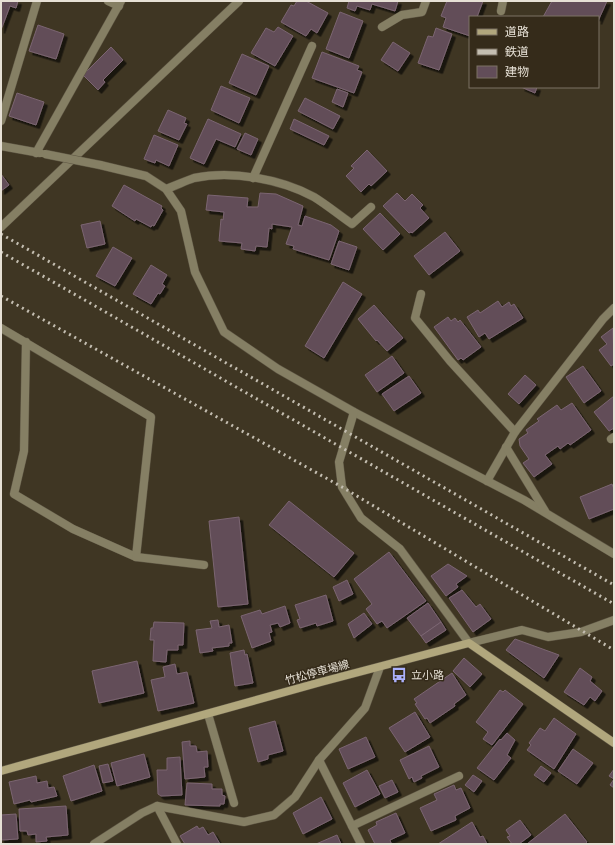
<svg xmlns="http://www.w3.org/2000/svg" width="615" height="845" font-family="'PT Sans Narrow','Noto Sans JP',sans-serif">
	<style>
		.building { fill: #624d59; stroke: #7b6571; filter: url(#shadow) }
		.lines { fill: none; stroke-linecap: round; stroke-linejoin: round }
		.service-casing { stroke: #5d5543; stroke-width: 9 }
		.minor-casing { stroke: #5d5543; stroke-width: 9 }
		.tertiary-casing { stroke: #5d5543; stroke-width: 9 }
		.secondary-casing { stroke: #5d5543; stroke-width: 9 }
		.service { stroke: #857f64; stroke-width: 8 }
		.minor { stroke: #857f64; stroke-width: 8 }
		.tertiary { stroke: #857f64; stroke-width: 8 }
		.secondary { stroke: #b1a77d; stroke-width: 8 }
		.rail { stroke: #c4beb1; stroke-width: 3; stroke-dasharray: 2 4; stroke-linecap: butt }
		.minor-bridge-casing { stroke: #5d5543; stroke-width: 9; stroke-linecap: butt }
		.minor-bridge { stroke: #857f64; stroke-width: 8 }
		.labels { text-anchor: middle; stroke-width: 3; stroke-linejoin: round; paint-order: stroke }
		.street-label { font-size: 11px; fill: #e6e0d5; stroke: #352b1a }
		.poi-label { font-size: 11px; fill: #e6e0d5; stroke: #352b1a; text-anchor: start }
	</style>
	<defs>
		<filter id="shadow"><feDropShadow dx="3.5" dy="3.5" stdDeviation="0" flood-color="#0009"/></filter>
	</defs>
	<rect width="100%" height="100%" fill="#3f3623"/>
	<!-- building -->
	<g class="building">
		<polygon points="1,1 18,1 16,8 10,6 1,30"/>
		<polygon points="297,1 306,1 328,13 317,33 311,29 306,36 281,22 291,5 294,6"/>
		<polygon points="349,1 398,1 395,11 372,4 370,10 357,6 355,11 347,8"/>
		<polygon points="447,1 483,1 477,17 470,17 470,36 443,27 446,18 441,16"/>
		<polygon points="552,1 607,1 598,21 598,17 543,17"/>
		<polygon points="340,12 363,21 349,58 326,49"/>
		<polygon points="38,25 64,34 56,59 29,51"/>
		<polygon points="278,27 293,36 275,66 251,53 266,28 274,32"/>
		<polygon points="436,28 452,34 439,70 418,63 428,36 433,37"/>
		<polygon points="393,42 410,53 398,71 381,60"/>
		<polygon points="111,47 123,60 103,80 105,82 98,90 83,75"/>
		<polygon points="322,52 359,66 357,70 362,72 354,93 312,78"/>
		<polygon points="242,54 269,66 256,95 229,83"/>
		<polygon points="221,86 250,98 239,123 211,110"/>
		<polygon points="521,87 537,87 535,93"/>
		<polygon points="337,89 348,93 343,107 332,102"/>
		<polygon points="17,93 44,102 36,125 9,116"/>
		<polygon points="305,98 340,116 333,129 298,111"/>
		<polygon points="168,110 186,118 184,123 187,124 179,140 158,131"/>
		<polygon points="208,119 241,134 235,147 216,139 204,164 190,158"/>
		<polygon points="294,119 329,136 324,145 290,129"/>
		<polygon points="245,133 258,139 251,155 237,149"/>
		<polygon points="154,135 178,145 169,166 156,160 155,163 144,159"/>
		<polygon points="367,150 387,171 371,186 369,184 361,192 346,176 354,168 351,166"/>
		<polygon points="1,174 9,185 1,191"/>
		<polygon points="124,185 162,206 161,208 163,210 154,226 152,225 151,227 136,219 135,221 112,206"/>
		<polygon points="260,193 276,194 303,206 298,225 302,226 305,216 331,225 339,231 329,260 293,249 294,246 286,244 292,227 272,224 272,229 269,228 267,247 256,246 255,251 241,249 242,243 219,241 221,219 223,220 224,212 206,210 208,195 248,198 247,207 258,207"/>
		<polygon points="397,193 405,201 412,194 423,205 420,208 429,218 412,233 411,232 409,233 383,206"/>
		<polygon points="380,213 400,234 383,250 363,229"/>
		<polygon points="100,221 105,244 87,248 81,225"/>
		<polygon points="445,232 460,251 429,275 414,256"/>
		<polygon points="339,241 357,247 349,270 331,264"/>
		<polygon points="113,247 132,258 115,286 96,276"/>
		<polygon points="151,265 167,275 162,284 165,286 160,294 158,293 151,304 133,294"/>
		<polygon points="343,282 362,294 324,358 305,346"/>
		<polygon points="498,301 502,307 509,302 511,306 514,304 523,318 489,339 485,333 479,337 467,317 478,310 480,313"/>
		<polygon points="374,305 403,338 387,351 377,340 376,341 358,319"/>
		<polygon points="448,317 451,321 455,318 458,322 460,320 481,347 463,360 461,358 458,360 434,327"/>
		<polygon points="613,328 614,364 611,366 599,350 607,344 601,337"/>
		<polygon points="392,356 404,373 377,392 365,375"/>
		<polygon points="583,366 601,391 584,403 566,377"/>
		<polygon points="525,375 536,385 519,404 508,394"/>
		<polygon points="409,376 421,393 394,411 382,394"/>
		<polygon points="614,396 614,428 609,431 594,412"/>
		<polygon points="572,403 591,430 570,445 568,443 560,449 558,446 545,455 552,464 534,477 523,463 529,459 520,446 519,439 528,433 526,430 539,421 537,419 557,405 561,410"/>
		<polygon points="612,484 614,489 614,509 589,519 580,497"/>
		<polygon points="289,501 354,553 334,577 269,525"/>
		<polygon points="239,517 248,604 218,607 209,521"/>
		<polygon points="389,552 426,601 387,628 382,621 377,624 366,609 372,604 354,579"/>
		<polygon points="448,564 467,576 456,584 458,587 446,596 431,576"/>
		<polygon points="347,580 353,594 339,601 333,587"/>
		<polygon points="462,590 476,607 480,604 491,619 473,632 449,598"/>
		<polygon points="326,595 333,621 317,626 316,623 300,628 297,620 300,619 295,605"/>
		<polygon points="428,603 441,622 421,636 407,618"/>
		<polygon points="285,606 290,623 280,627 278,623 270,625 272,632 269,633 271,641 252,648 241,616 260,610 262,614"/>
		<polygon points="364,613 372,624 354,638 348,624"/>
		<polygon points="218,620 219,627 229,625 232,643 229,643 229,646 212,648 213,651 200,653 196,630 212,628 210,621"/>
		<polygon points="154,622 184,623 183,645 178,645 178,650 167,650 166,662 153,661 154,640 150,640 151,628 153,628"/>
		<polygon points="441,622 446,630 426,643 421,636"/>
		<polygon points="515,639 559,655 544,678 506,650"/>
		<polygon points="244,650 245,655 247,654 253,683 235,686 230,653"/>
		<polygon points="464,658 482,674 470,687 453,671"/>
		<polygon points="137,661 144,693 99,703 92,671"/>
		<polygon points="175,664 177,674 187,672 194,703 158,711 151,680 165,677 163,667"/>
		<polygon points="580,668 592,677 590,681 602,691 595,701 590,697 584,705 564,692"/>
		<polygon points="452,673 466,695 454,704 455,706 430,723 427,718 425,719 415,704 417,703 414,699"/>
		<polygon points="500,690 503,692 505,690 523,704 492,745 483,739 488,732 476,722"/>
		<polygon points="415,712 430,737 405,752 389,728"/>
		<polygon points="554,718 576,734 554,769 527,750 531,745 529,743 540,728 545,731"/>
		<polygon points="275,721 283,751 268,755 268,759 258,762 249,728"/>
		<polygon points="507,733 515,740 507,755 511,758 494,780 477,768 500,739 501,740"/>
		<polygon points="366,737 375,757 348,769 339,749"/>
		<polygon points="190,741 190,746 196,746 197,752 207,751 208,767 204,767 205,777 185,779 182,742"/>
		<polygon points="429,746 439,767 421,776 422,778 414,782 412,777 409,779 400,760"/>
		<polygon points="573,749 593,763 577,784 558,771"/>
		<polygon points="144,754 150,777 117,786 111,763"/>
		<polygon points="180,757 182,795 161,796 158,794 157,770 167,770 167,758"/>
		<polygon points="108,764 113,781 103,783 99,766"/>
		<polygon points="94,765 102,791 71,801 63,776"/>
		<polygon points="541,766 551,773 544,782 534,775"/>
		<polygon points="614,769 614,788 610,785 614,779 609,776"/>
		<polygon points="367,770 380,794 355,807 343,783"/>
		<polygon points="473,775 482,781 474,792 465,785"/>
		<polygon points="36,776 37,783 47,781 48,788 54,787 57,796 31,802 30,800 14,804 9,782"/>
		<polygon points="392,780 398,792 385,798 379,786"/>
		<polygon points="187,783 212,784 212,789 222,789 222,795 225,796 224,804 220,804 220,806 185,805"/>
		<polygon points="454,785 456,790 461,788 470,808 455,816 456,820 431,831 420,808 437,800 434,794"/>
		<polygon points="321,797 332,819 303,834 293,813"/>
		<polygon points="66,806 68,835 46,837 47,841 36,842 36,834 28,835 27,831 20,831 19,809"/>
		<polygon points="396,813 405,833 390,840 391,843 389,844 375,844 368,830 377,825 376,822"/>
		<polygon points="16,814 18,839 1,840 1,815"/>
		<polygon points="565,814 587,842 585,844 527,844"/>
		<polygon points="520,820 531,835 519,844 512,844 507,837 510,836 506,830"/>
		<polygon points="472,822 480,837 483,836 487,844 438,844"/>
		<polygon points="197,826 199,829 203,827 208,835 213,832 220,844 185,844 180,836"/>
		<polygon points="337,835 341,844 316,844"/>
	</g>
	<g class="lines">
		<defs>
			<polyline id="service" points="208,714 234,803"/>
			<g id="minor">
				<polyline points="108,1 119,6"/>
				<polyline points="501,11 503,1"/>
				<polyline points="382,27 402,15 422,12 426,1"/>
				<polyline points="1,121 37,1"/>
				<polyline points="1,146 40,153"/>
				<polyline points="36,153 121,1"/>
				<polyline points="100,165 146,176 166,189 181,211 195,272 224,332 278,369 354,412 524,500 614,554"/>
				<polyline points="253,178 312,46"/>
				<path d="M166,189c9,-3 19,-8 28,-11 38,-8 87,1 120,19 13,8 25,18 38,27l19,-17"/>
				<polyline points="421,294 415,318 450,361 515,432 487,481"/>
				<polyline points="1,328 151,417 136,557 73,529 14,494 24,451 26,342"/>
				<polyline points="354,412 339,462 342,487 361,518 400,549 469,643 522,630 548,637 581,632 614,620"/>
				<polyline points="515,432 603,319 614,308"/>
				<polyline points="611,439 614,437"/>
				<polyline points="506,447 545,511"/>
				<polyline points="136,557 204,565"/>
				<polyline points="157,806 177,844"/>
				<polyline points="352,826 459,776"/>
				<polyline points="94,844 142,813 157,806 244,822 274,815 295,797 319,760"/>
				<polyline points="361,844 319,760 365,708 380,667"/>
			</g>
			<polyline id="tertiary" points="1,227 239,1"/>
			<polyline id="secondary" points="1,771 321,682 469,643 614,743"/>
		</defs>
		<!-- service casing -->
		<use href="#service" class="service-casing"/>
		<!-- minor casing -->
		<use href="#minor" class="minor-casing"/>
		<!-- tertiary casing -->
		<use href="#tertiary" class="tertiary-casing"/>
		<!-- secondary casing -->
		<use href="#secondary" class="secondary-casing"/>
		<!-- service -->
		<use href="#service" class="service"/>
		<!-- minor -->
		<use href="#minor" class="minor"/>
		<!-- tertiary -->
		<use href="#tertiary" class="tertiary"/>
		<!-- secondary -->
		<use href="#secondary" class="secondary"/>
		<!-- rail -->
		<g class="rail">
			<polyline points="1,234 614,585"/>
			<polyline points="1,252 614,604"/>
			<polyline points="1,296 342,487 614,650"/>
		</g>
		<defs>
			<polyline id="minor-bridge" points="45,154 100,165"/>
		</defs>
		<!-- minor-bridge casing -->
		<use href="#minor-bridge" class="minor-bridge-casing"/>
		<!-- minor-bridge -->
		<use href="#minor-bridge" class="minor-bridge"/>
	</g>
	<!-- icons -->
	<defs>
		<symbol id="bus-bare" viewBox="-9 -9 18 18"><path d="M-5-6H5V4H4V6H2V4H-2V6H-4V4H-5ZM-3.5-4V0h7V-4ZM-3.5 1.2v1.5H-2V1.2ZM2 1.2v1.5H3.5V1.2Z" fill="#aab0fb" stroke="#352b1a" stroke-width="2.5" paint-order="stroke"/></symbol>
	</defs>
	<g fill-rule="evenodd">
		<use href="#bus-bare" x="388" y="664" width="22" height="22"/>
	</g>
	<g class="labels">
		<!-- street labels -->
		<g class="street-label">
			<text transform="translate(317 672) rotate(-15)" y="4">竹松停車場線</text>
		</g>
		<!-- poi labels -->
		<g class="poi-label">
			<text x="411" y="679">立小路</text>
		</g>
	</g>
	<!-- border -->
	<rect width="615" height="845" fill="none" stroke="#e6e0d5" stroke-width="4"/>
	<!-- legend -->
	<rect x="469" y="16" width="130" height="72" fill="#352b1a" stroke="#7c7365"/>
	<rect x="477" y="29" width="20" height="6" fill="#b1a77d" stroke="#7c7365"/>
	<text x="505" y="36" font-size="12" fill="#e6e0d5">道路</text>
	<rect x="477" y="49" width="20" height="6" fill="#c4beb1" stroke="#7c7365"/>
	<text x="505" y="56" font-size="12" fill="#e6e0d5">鉄道</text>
	<rect x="477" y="66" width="20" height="12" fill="#624d59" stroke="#7c7365"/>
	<text x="505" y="76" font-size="12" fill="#e6e0d5">建物</text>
</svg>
